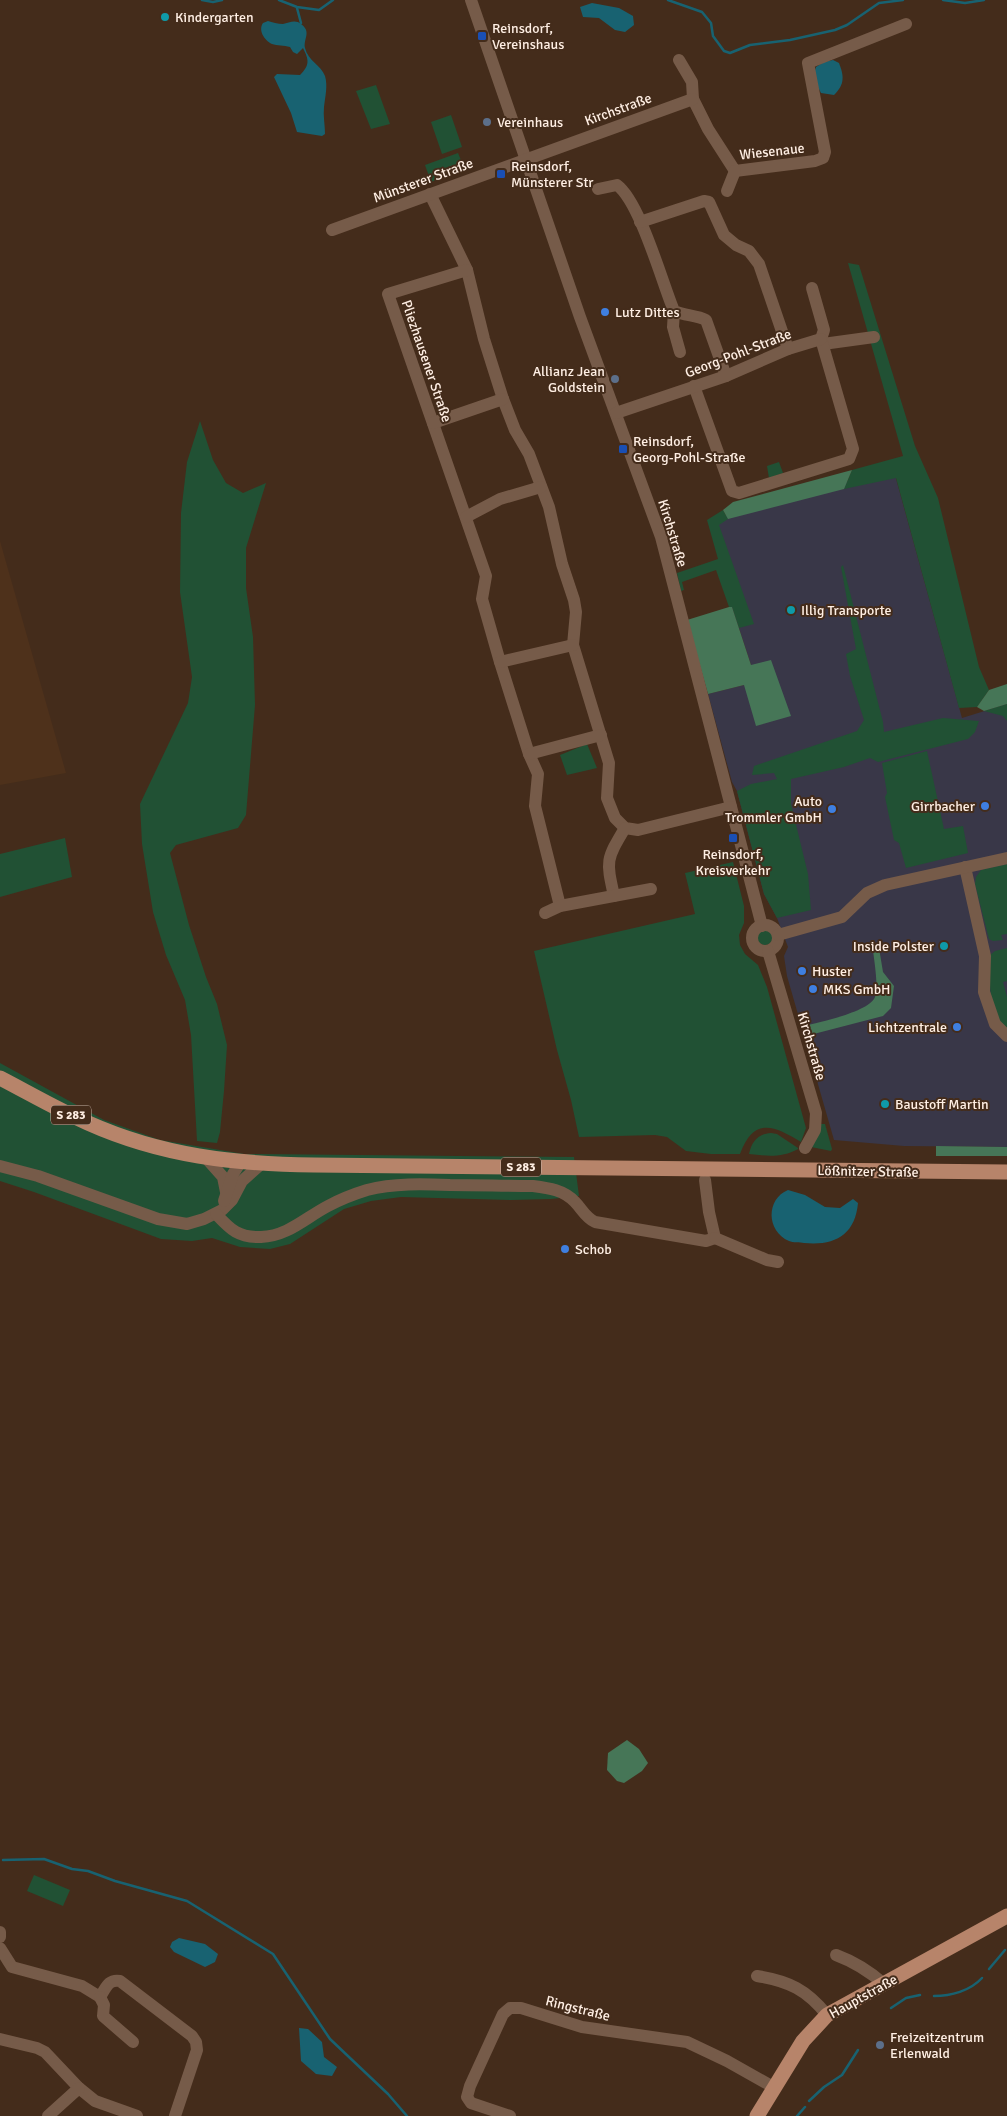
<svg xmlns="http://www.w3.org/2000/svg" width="1007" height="2116" font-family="Signika,sans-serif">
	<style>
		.built { fill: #4e311b }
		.industrial { fill: #393748 }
		.green { fill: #215134 }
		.forest { fill: #467657 }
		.water { fill: #186271 }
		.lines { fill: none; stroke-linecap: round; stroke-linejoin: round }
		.stream { stroke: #186271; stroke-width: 2.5 }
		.minor { stroke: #765b49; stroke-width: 12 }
		.major { stroke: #b7846a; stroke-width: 15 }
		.culture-dot { fill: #0f9aa8; stroke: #442c1b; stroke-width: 2 }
		.transit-dot { fill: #1a4fb4; stroke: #442c1b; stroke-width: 2 }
		.service-dot { fill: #5c6f8a; stroke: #442c1b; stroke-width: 2 }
		.shop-dot { fill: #3f7fe0; stroke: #442c1b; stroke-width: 2 }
		.labels { text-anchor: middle; stroke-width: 4; stroke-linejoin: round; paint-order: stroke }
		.shield { fill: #442c1b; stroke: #c7b4a8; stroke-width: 1 }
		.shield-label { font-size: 12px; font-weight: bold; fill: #ffefe4 }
		.poi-label { font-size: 14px; fill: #ffefe4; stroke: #442c1b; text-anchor: start }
		.street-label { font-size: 14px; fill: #ffefe4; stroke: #442c1b }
	</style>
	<rect width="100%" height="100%" fill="#442c1b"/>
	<!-- built -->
	<polygon class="built" points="0,541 66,773 0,785"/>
	<!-- industrial -->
	<polygon class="industrial" points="895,475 962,718 1007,704 1007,1147 904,1146 834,1140 787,976 784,956 788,947 777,918 764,894 737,791 732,782 708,694 744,685 751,665 719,567 726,566 711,520 817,489 867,477"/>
	<!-- green -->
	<g class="green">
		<polygon points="376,85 390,124 371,129 356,91"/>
		<polygon points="451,115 462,147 442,154 431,122"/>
		<polygon points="458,153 465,170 431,182 425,165"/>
		<polygon points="848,263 859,265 915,446 938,498 979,667 989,690 977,707 959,708 896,478 844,489 852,470 903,456"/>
		<polygon points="200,421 213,460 226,483 243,493 266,483 246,548 246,588 253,637 255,705 246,815 238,828 176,845 170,853 189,925 206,977 217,1004 227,1045 224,1091 220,1132 217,1143 197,1141 191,1035 185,1000 166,955 153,912 142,844 140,804 188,703 192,677 180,592 181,513 187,462"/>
		<polygon points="779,462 783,473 769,478 767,466"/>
		<polygon points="723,510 728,519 719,525 754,624 739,628 732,607 729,607 716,570 682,582 684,590 681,591 677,573 718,559 707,520"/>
		<polygon points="843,565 883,722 884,732 943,718 979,721 975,732 968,739 878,762 870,758 844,767 791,779 791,804 808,874 811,910 777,918 764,894 737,791 751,784 777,779 774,773 752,775 754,766 857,731 864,720 850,676 846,654 856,649 841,567"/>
		<polygon points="1007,704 1007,721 1003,716 984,711"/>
		<polygon points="587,744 597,768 567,775 560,755"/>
		<polygon points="927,751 944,829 963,826 968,853 906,868 899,843 894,840 885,797 887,793 882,763"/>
		<polygon points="65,838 72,877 0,897 0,854"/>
		<path d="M733,862l11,44v17l-5,12 1,10 5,9 13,11 9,22 39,141 -5,14c-28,-17 -47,-25 -61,12h-29l-25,-3 -19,-14 -12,-2 -76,2 -8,-37 -14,-50 -23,-99 161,-37 -10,-41z"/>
		<polygon points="1007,864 1007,934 1001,935 1003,940 993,941 989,939 975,884 976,877 981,870"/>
		<circle cx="765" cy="937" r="8"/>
		<path d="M1007,948v33l-4,1 4,15v33c-19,-19 -18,-49 -17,-75l5,-4z"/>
		<polygon points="0,1063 104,1120 160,1140 244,1154 252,1171 246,1154 574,1157 579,1196 551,1199 511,1200 401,1197 371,1201 344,1209 290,1244 270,1249 240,1247 212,1238 192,1241 161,1239 34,1192 0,1181"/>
		<polygon points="821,1124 825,1124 832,1149 831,1151 811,1147"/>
		<path d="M771,1133l6,1 21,14v1c-16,9 -32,7 -49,5 3,-13 9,-20 22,-21z"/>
		<polygon points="34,1875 70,1890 63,1906 27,1891"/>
	</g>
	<!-- forest -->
	<g class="forest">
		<polygon points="852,470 844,489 728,519 723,510 733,502"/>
		<polygon points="729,607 732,607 751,665 771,660 791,716 756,726 744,685 708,694 687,620"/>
		<polygon points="1007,684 1007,704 984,711 977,707 989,690"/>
		<path d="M879,948l4,24 11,14 -3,22 -8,8 -77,20 -2,-10c16,-4 65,-14 71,-29 4,-9 -1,-37 -2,-47z"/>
		<polygon points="936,1146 1007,1147 1007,1156 936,1156"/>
		<polygon points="627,1740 639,1749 648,1763 642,1771 624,1783 617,1781 607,1770 608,1753"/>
	</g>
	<!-- water -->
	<g class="water">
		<polygon points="592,3 619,8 633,16 634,25 625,32 615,30 599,18 583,17 580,7"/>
		<path d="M268,21c4,1 10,3 15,3 6,-1 12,-5 18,0 11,8 2,15 4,24 3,13 16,17 20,28 3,10 0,21 -1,31 -1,9 1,18 1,27l-3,2 -25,-4 -6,-19 -17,-36 3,-3 23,1c10,-10 9,-15 3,-27l-6,6 -4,-2 -3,-5c-6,-2 -13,-1 -18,-3 -8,-4 -14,-14 -9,-21z"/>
		<path d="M833,60l6,3c5,13 6,21 -5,32l-13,-2 -8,-16 3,-10 8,-5z"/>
		<path d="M788,1190l17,5 20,12 15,1 13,-9 5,4c-3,32 -23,43 -54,40 -4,-1 -11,0 -15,-2 -23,-10 -23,-42 -1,-51z"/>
		<polygon points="179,1938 205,1944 218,1954 215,1962 205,1967 174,1952 170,1947 172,1942"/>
		<polygon points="299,2028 308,2029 322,2042 324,2057 337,2067 332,2076 316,2074 301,2061"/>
	</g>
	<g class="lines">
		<!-- stream -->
		<g class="stream">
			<polyline points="202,0 213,2 222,0"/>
			<polyline points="279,0 297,7 319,10 333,0"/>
			<polyline points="668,0 702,12 711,23 713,36 724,51 730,53 750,45 790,40 835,30 847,25 879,3 903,0"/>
			<polyline points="943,0 965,3 984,0"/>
			<polyline points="297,8 301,23"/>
			<polyline points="3,1860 44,1859 72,1869 88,1871 115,1881 187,1901 273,1954 330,2039 388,2094 407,2116"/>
			<polyline points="989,1969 1005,1950"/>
			<path d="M934,1996c17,0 36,-5 48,-18"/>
			<polyline points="891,2008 906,1998 920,1995"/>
			<polyline points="809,2101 824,2087 842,2075 858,2050"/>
			<polyline points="797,2116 805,2107"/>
		</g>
		<!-- minor -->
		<g class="minor">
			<polyline points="471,0 580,317 661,537 762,926"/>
			<polyline points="679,60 692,82 693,99 708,129 735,171 815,161 823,158 825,152 808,63 906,24"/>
			<path d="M598,189l19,-4c23,17 45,97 57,126 11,5 22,4 32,9l20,56"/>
			<polyline points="727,191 735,171"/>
			<polyline points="430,194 467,270 484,339 503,399 515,430 529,454 549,507 562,564 574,600 576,612 573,645 609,763 607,798 615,818 625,828 638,830 731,807"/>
			<polyline points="640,222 704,201 709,202 724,235 736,245 749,251 759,264 788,349"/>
			<polyline points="332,230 693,99"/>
			<polyline points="467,270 388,294 486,576 482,599 500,662 529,754 538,774 535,806 560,906"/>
			<polyline points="812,288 824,330 821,339"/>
			<polyline points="674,311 673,327 680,352"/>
			<polyline points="823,344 874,337"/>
			<polyline points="694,386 732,491 739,493 849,459 853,449 821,339"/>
			<polyline points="616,413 726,376 788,349 821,339"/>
			<polyline points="433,423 503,399"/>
			<polyline points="466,517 500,499 541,487"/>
			<polyline points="500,662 573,645"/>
			<polyline points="529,754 601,735"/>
			<polyline points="965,867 985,956 984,992 995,1024 1007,1036"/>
			<path d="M614,896c-8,-36 -8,-36 11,-68"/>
			<polyline points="545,913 560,906 651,889"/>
			<circle cx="765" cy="938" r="13"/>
			<polyline points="778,935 842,917 867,893 885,885 1007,858"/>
			<polyline points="768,951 816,1113 815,1130 805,1148"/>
			<polyline points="207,1159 223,1177 226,1192"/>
			<polyline points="0,1166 38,1176 158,1219 187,1224 204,1219 222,1210 232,1200 242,1181 261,1164"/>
			<polyline points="705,1180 709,1212 715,1238"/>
			<polyline points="224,1201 233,1174 240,1163"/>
			<path d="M216,1214c14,15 22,24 45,23 27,-1 44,-19 67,-31 13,-7 26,-12 39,-16 27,-7 56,-6 83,-5 28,0 56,1 83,1 16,2 31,4 42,16 7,7 10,15 20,20l111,19 9,-3"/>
			<polyline points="715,1238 767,1260 778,1262"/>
			<polyline points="0,1932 0,1937"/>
			<path d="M0,1948l12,19 70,19 18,11c6,-9 8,-18 20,-16l72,55 4,6 1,8 -22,66"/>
			<path d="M836,1955c19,7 33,16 48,29"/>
			<path d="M757,1976c32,5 50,14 70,39"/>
			<polyline points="100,1997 104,2005 103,2016 133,2042"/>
			<polyline points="0,2039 37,2048 45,2052 79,2088 95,2101 137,2116"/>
			<polyline points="48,2116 79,2088"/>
			<polyline points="510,2116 471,2103 467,2097 470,2086 503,2014 510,2008 521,2008 582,2027 687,2042 727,2061 775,2088"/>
		</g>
		<!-- major -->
		<g class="major">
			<path d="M0,1078c29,15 58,32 88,45 74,33 146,41 226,42l693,7"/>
			<polyline points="757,2116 803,2041 827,2015 1007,1916"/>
		</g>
	</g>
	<!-- markers -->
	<g class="culture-dot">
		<circle cx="165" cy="17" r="5"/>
		<circle cx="791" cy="610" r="5"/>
		<circle cx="944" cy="946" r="5"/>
		<circle cx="885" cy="1104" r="5"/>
	</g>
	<g class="transit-dot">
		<rect x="477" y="31" width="10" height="10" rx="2.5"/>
		<rect x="496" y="169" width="10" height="10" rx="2.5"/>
		<rect x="618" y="444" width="10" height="10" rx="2.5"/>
		<rect x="728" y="833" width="10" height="10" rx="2.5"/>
	</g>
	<g class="service-dot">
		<circle cx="487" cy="122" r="5"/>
		<circle cx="615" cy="379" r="5"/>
		<circle cx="880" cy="2045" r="5"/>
	</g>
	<g class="shop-dot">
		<circle cx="605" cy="312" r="5"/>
		<circle cx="985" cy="806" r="5"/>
		<circle cx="832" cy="809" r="5"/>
		<circle cx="802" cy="971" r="5"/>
		<circle cx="813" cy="989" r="5"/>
		<circle cx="957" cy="1027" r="5"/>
		<circle cx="565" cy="1249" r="5"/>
	</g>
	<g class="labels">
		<!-- shield labels -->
		<g class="shield">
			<rect x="51" y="1105.5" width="40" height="19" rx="4"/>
			<rect x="501" y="1157.5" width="40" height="19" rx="4"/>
		</g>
		<g class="shield-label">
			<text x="71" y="1119">S 283</text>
			<text x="521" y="1171">S 283</text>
		</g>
		<!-- poi labels -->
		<g class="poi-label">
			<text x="175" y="22">Kindergarten</text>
			<text x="492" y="33">Reinsdorf,<tspan x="492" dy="16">Vereinshaus</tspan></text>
			<text x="497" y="127">Vereinhaus</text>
			<text x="511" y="171">Reinsdorf,<tspan x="511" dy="16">Münsterer Str</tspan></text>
			<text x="615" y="317">Lutz Dittes</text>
			<text x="605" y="376" text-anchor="end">Allianz Jean<tspan x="605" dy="16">Goldstein</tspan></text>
			<text x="633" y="446">Reinsdorf,<tspan x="633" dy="16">Georg-Pohl-Straße</tspan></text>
			<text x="801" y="615">Illig Transporte</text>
			<text x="822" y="806" text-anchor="end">Auto<tspan x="822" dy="16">Trommler GmbH</tspan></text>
			<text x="975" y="811" text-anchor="end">Girrbacher</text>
			<text x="733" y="859" text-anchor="middle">Reinsdorf,<tspan x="733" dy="16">Kreisverkehr</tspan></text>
			<text x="934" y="951" text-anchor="end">Inside Polster</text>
			<text x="812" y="976">Huster</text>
			<text x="823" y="994">MKS GmbH</text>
			<text x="947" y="1032" text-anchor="end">Lichtzentrale</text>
			<text x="895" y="1109">Baustoff Martin</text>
			<text x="575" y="1254">Schob</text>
			<text x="890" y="2042">Freizeitzentrum<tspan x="890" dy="16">Erlenwald</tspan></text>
		</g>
		<!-- street labels -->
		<g class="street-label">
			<text transform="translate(618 109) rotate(-20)" y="5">Kirchstraße</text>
			<text transform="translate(772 151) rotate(-6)" y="5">Wiesenaue</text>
			<text transform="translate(423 180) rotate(-20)" y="5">Münsterer Straße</text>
			<text transform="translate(738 353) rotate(-21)" y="5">Georg-Pohl-Straße</text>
			<text transform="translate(427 361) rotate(71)" y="5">Pliezhausener Straße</text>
			<text transform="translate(673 533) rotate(73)" y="5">Kirchstraße</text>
			<text transform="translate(812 1046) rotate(74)" y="5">Kirchstraße</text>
			<text transform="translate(868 1171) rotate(1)" y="5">Lößnitzer Straße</text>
			<text transform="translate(863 1996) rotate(-29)" y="5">Hauptstraße</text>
			<text transform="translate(578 2008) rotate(14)" y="5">Ringstraße</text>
		</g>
	</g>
</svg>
